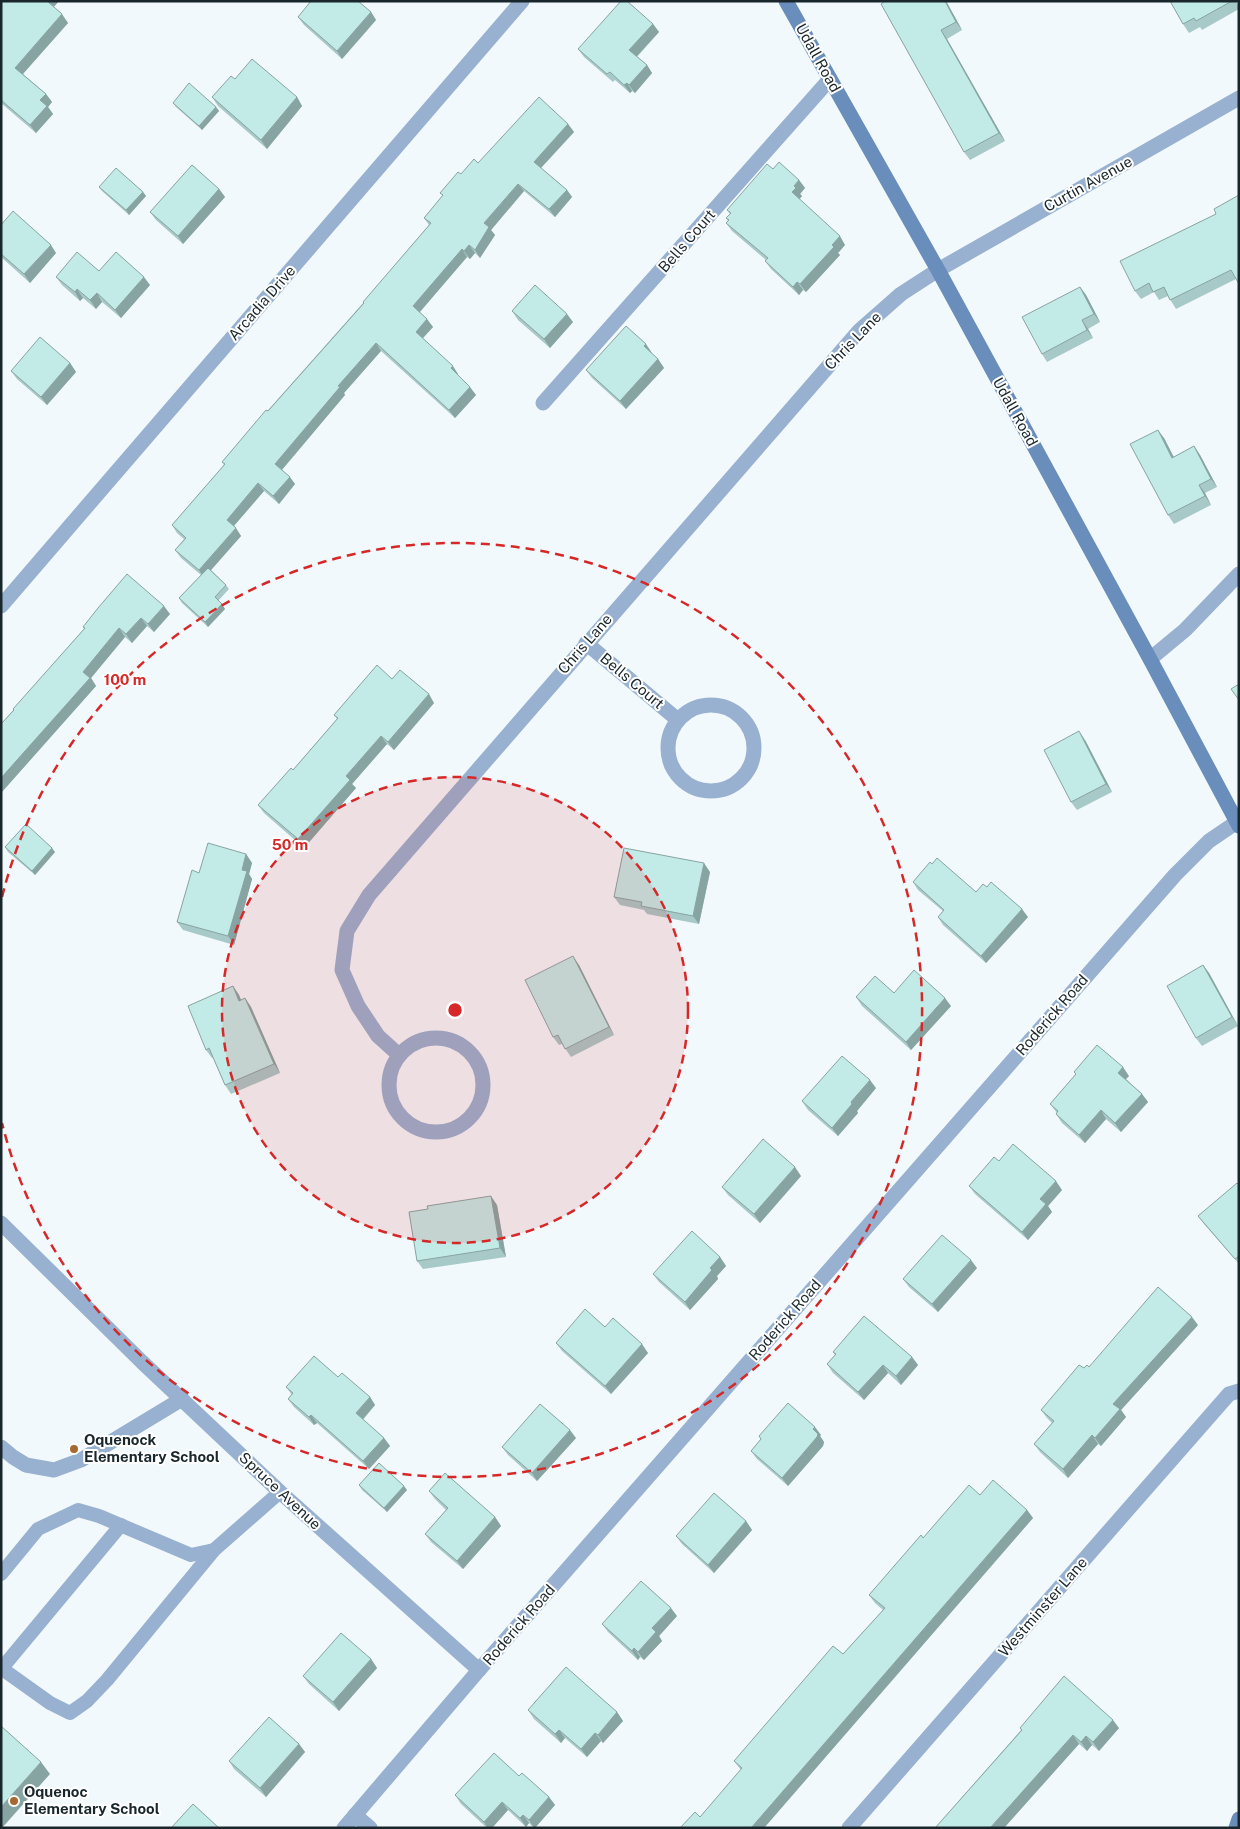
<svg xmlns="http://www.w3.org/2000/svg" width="1240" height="1829" font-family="'Public Sans',sans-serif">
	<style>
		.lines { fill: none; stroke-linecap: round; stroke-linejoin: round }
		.lane { stroke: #98b1d0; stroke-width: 14 }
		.street { stroke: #98b1d0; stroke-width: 15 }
		.secondary { stroke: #6a8ebb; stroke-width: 15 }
		.wall { fill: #a7c9c7 }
		.shaded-wall { fill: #88a4a2 }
		.building { fill: #c2eae7; stroke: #88a4a2 }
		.ring { fill: none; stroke: #d62828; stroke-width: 2.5; stroke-dasharray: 9 6 }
		.poi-dot { fill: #a7692f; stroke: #fff; stroke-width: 2 }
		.labels { text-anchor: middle; stroke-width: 4; stroke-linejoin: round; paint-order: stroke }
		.street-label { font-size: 15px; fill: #19272c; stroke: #fff }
		.poi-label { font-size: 15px; font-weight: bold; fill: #19272c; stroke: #fff; text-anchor: start }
		.centre { fill: #d62828; stroke: #fff; stroke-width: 2.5 }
		.ring-label { font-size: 15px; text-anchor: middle; font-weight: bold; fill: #d62828; stroke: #fff; stroke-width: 4; stroke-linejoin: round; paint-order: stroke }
	</style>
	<rect width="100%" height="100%" fill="#f2f9fc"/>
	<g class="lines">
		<!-- lane -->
		<g class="lane">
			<polyline points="1,1574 38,1529 78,1510 99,1516 191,1555 214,1550"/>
			<polyline points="1,1668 50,1703 70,1713 87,1701 107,1680 214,1550 280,1492"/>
			<polyline points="2,1668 121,1525"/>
		</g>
		<!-- street -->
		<g class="street">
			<polyline points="543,403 830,79"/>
			<polyline points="1,606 522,1"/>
			<polyline points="586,643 678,720"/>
			<polyline points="1150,659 1185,630 1239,574"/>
			<circle cx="711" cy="748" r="43"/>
			<circle cx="436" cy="1085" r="47"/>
			<polyline points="399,1055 378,1036 358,1006 342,970 347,931 369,895 859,331 901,294 938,270 1239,98"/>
			<polyline points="1,1223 142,1362 280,1492 479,1670"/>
			<polyline points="1,1447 13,1457 26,1465 54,1470 81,1460 182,1399"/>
			<polyline points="355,1815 370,1828"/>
			<polyline points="344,1828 479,1670 1175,875 1209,841 1237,822"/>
			<polyline points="849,1828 1229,1394 1239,1391"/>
		</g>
		<!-- secondary -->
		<g class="secondary">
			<polyline points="786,1 938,270 1150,659 1239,826"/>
			<polyline points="1236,1828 1239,1819"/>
		</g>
	</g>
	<!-- wall -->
	<g class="wall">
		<polygon points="1,1 59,1 53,7 68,23 23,74 46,94 52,102 48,107 53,114 36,133 1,103"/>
		<polygon points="885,1 946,1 962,30 947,39 1005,141 970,160 964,152"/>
		<polygon points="1170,1 1236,1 1239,7 1239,9 1202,30 1200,27 1189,33 1183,24"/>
		<polygon points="371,12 376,20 342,59 304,25 298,17"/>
		<polygon points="653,24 659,32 637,57 647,65 652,73 635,93 632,91 630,93 615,80 613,82 584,57 578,49"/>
		<polygon points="235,79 297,97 302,106 267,149 218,106 212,97"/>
		<polygon points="173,103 216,107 219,111 202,130 176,107"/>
		<polygon points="568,124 574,132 541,168 567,190 572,197 555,217 524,191 491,230 495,235 480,258 475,253 470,259 467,257 420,312 433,327 423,338 458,374 458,375 476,395 455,418 381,351 344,393 345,395 282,470 295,484 279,504 264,491 234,526 241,536 211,570 226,585 229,589 218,601 225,609 208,627 182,603 179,598 201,575 181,558 175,550 184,539 177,533 172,525 224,465 222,462 363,303 429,225 424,218 443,196 440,193 461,174 478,163"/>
		<polygon points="773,169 799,180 805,188 800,194 802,196 799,199 845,245 838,253 840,255 806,292 803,290 799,295 771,269 765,261 766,260 732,231 726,223 728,221 726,218 730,214 727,210"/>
		<polygon points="99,187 143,192 146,196 129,215 102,191"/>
		<polygon points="219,189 225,197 183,244 156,220 150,212"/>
		<polygon points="1239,195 1236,279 1176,309 1168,296 1159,300 1154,292 1141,299 1135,291 1216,214"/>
		<polygon points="1,225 56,253 30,283 1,257"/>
		<polygon points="99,271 150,285 121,318 102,302 96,309 83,298 80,301 62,285 56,277"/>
		<polygon points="1080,287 1086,295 1100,322 1088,329 1093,338 1047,362 1042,354"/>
		<polygon points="512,311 573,322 550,348 518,320"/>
		<polygon points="651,353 658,359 664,368 626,409 592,378 586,370"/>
		<polygon points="70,363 76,372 47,405 17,379 11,371"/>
		<polygon points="1164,438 1174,457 1194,446 1200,455 1217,487 1205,493 1211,505 1174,524 1168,515"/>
		<polygon points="170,614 154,632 147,626 132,643 125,637 91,678 96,686 1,793 1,724 84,629 83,627"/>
		<polygon points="392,679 434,703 394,750 387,744 352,784 356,788 304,848 264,813 258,805 293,770 337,719 334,715"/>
		<polygon points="1085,740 1112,792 1077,810 1071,802"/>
		<polygon points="5,847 55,852 35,875 8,852"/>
		<polygon points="246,854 252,863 249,874 252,879 234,945 183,930 177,922 199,873"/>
		<polygon points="710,872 699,924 647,914 644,910 620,905 614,897"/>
		<polygon points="913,882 1028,917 986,963 943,925 938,917 943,911 918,890"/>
		<polygon points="579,965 614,1035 571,1057 562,1044 559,1045 553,1037"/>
		<polygon points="1203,965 1209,973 1238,1026 1202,1046 1196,1038"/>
		<polygon points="233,986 239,995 241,1000 245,998 251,1007 280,1073 231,1094 225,1085 213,1058 212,1058 206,1050"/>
		<polygon points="894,993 951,1006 911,1050 862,1006 856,997"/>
		<polygon points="1074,1072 1129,1076 1126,1079 1142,1094 1148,1102 1121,1132 1106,1119 1085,1143 1062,1123 1056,1114 1057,1113 1050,1104 1076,1075"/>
		<polygon points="876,1088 857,1111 858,1113 838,1136 808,1110 802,1101"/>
		<polygon points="999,1161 1062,1190 1048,1206 1052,1212 1028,1240 975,1194 969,1186"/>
		<polygon points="801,1176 760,1223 728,1195 722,1187"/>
		<polygon points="1239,1185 1239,1264 1204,1224 1198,1216"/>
		<polygon points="497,1205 506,1257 423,1269 417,1261 428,1209"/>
		<polygon points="720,1257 726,1266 717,1276 718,1279 690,1310 659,1282 653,1274"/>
		<polygon points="977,1268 938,1312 909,1287 903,1279"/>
		<polygon points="1198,1325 1121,1410 1126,1417 1101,1446 1098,1444 1068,1478 1040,1452 1034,1444 1052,1423 1047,1418 1041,1410 1084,1368"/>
		<polygon points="605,1327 648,1353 611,1394 562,1351 556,1343"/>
		<polygon points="833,1352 912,1357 918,1365 901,1385 888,1373 864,1400 833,1373 827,1364 835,1355"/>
		<polygon points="338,1377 370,1397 375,1405 363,1420 384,1438 390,1446 369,1469 317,1423 314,1425 294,1407 288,1399 292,1395 286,1387"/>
		<polygon points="821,1435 820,1436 824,1442 823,1446 788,1486 757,1459 751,1451 761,1439 759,1436"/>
		<polygon points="576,1438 537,1481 508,1455 502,1447"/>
		<polygon points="359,1485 407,1490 387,1512 362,1490"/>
		<polygon points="429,1491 495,1517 501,1526 463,1569 431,1542 425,1534 446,1510 435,1499"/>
		<polygon points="980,1495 1027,1510 1033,1518 764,1828 680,1828 700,1817 741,1770 734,1761 843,1654 883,1610 875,1603 869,1595 923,1538"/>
		<polygon points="746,1521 752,1530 714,1573 682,1544 676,1536"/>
		<polygon points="677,1616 659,1636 662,1641 644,1660 640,1657 638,1660 608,1632 602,1624"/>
		<polygon points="371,1659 377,1668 339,1711 309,1684 303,1676"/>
		<polygon points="528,1710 617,1712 623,1721 603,1743 601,1741 587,1757 565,1738 561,1743 534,1719"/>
		<polygon points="1020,1728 1119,1728 1099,1751 1092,1745 1087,1751 1079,1744 1004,1828 935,1828 1021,1730"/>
		<polygon points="299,1744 305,1752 266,1797 234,1769 229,1761"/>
		<polygon points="519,1776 549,1797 555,1805 535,1828 534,1828 529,1823 526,1827 508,1810 492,1828 487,1828 461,1804 455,1795"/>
	</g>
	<!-- shaded-wall -->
	<g class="shaded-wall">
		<polygon points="46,1 59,1 52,9"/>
		<polygon points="945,1 946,1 962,30 956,22"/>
		<polygon points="371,12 376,20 342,59 337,51"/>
		<polygon points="62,14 68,23 21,76 15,68"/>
		<polygon points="653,24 659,32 635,58 629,50"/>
		<polygon points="941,30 947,39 1005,141 999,133"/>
		<polygon points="647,65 652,73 635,93 629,85"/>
		<polygon points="627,83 632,91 630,93 624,85"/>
		<polygon points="46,94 52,102 48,107 53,114 36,133 30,125 40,100"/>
		<polygon points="297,97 302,106 267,149 261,140"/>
		<polygon points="216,107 219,111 202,130 199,126"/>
		<polygon points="568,124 574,132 539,170 534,162"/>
		<polygon points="799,180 805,188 800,194 802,196 798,201 792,192 794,186"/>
		<polygon points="518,184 524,191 491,230 495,235 480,258 475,250 484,223"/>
		<polygon points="219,189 225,197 183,244 178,236"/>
		<polygon points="567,190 572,197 555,217 549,209"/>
		<polygon points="143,192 146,196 129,215 126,210"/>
		<polygon points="840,236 845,245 838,253 840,255 806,292 800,284"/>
		<polygon points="51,245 56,253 30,283 24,274"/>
		<polygon points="469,245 475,253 470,259 464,251"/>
		<polygon points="462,249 467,257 418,314 413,306"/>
		<polygon points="144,277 150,285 121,318 115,310"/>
		<polygon points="797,282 803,290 799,295 793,287"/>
		<polygon points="1080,287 1086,295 1100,322 1094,314"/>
		<polygon points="77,289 83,298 80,301 75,292"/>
		<polygon points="97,293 102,302 96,309 90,300"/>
		<polygon points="567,314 573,322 550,348 544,339"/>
		<polygon points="427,319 433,327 421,340 416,332"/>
		<polygon points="1082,320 1088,329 1093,338 1087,330"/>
		<polygon points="376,343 381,351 344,393 345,395 280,472 275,464 338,386"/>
		<polygon points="646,344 652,353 650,355 644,346"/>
		<polygon points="658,359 664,368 626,409 620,401"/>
		<polygon points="70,363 76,372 47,405 41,397"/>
		<polygon points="453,366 458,374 457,376 451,368"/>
		<polygon points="470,387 476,395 455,418 449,410"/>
		<polygon points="1158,430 1164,438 1178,466 1172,458"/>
		<polygon points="1194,446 1200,455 1217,487 1211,479"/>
		<polygon points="290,477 295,484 279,504 273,496"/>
		<polygon points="258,483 264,491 232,528 227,520"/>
		<polygon points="1199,485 1205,493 1211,505 1205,496"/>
		<polygon points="236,528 241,536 204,578 199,570"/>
		<polygon points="222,604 225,609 208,627 205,622"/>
		<polygon points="164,606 170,614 154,632 148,624"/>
		<polygon points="141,618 147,626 132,643 126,634"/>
		<polygon points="119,628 125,637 91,678 96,686 1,793 1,778 83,672"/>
		<polygon points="429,694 434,703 394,750 388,742"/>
		<polygon points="1079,731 1085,740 1112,792 1106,784"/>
		<polygon points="381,736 387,744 352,784 356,788 304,848 298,839 346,776"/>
		<polygon points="52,848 55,852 35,875 32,871"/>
		<polygon points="246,854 252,863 249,874 252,879 234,945 228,936 242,870"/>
		<polygon points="704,863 710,872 699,924 693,916"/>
		<polygon points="1022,909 1028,917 986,963 981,956"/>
		<polygon points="573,956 579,965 614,1035 609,1027"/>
		<polygon points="1203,965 1209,973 1238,1026 1232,1017"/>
		<polygon points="233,986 239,995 245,1010 239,1001"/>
		<polygon points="245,998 251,1007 280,1073 274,1064"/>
		<polygon points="945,998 951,1006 911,1050 906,1042"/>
		<polygon points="1123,1067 1129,1076 1124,1081 1118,1073"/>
		<polygon points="870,1080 876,1088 857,1111 858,1113 838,1136 832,1128 851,1102"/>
		<polygon points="1142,1094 1148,1102 1121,1132 1115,1123"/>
		<polygon points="1101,1110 1106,1119 1085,1143 1079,1135"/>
		<polygon points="795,1167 801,1176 760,1223 754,1214"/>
		<polygon points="1056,1181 1062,1190 1048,1206 1052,1212 1028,1240 1022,1232 1040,1199"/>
		<polygon points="491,1196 497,1205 506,1257 500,1248"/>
		<polygon points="720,1257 726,1266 717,1276 718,1279 690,1310 685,1302 710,1268"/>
		<polygon points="971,1260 977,1268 938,1312 932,1304"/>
		<polygon points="1192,1317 1198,1325 1121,1410 1126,1417 1101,1446 1095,1438 1113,1404"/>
		<polygon points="642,1344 648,1353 611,1394 605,1386"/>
		<polygon points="912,1357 918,1365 901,1385 896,1376"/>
		<polygon points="883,1365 888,1373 864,1400 858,1392"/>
		<polygon points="370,1397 375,1405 361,1421 356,1413"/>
		<polygon points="311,1415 317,1423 314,1425 309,1417"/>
		<polygon points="815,1427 821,1435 820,1436 824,1442 823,1446 788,1486 782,1478"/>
		<polygon points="570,1430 576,1438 537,1481 532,1473"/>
		<polygon points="1092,1435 1098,1444 1068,1478 1063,1469"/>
		<polygon points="384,1438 390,1446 369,1469 363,1461"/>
		<polygon points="404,1486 407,1490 387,1512 384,1508"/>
		<polygon points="1027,1510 1033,1518 764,1828 751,1828"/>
		<polygon points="495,1517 501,1526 463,1569 457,1561"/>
		<polygon points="746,1521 752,1530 714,1573 708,1565"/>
		<polygon points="671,1608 677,1616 659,1636 662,1641 644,1660 638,1652 652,1628"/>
		<polygon points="634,1648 640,1657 638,1660 632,1651"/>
		<polygon points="371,1659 377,1668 339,1711 333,1702"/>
		<polygon points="617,1712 623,1721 603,1743 598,1735"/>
		<polygon points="1113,1720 1119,1728 1099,1751 1093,1742"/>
		<polygon points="559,1730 565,1738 561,1743 555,1734"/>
		<polygon points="595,1733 601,1741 587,1757 581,1749"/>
		<polygon points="1073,1735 1079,1744 1004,1828 990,1828"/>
		<polygon points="1086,1736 1092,1745 1087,1751 1081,1742"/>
		<polygon points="299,1744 305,1752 266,1797 260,1788"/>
		<polygon points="41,1762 50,1774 2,1828 1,1828 1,1807"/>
		<polygon points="549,1797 555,1805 535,1828 534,1828 529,1820"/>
		<polygon points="502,1802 508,1810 492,1828 488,1828 484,1822"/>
		<polygon points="523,1815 529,1823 526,1827 520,1818"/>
	</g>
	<!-- building -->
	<g class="building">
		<polygon points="1,1 47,1 62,14 15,68 46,94 40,100 47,106 30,125 1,100"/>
		<polygon points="311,1 358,1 371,12 337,51 298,17"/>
		<polygon points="621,1 627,1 653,24 629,50 647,65 629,85 627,83 624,85 610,72 607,74 578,49"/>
		<polygon points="885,1 945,1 956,22 941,30 999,133 964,152 881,4"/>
		<polygon points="1170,1 1232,1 1196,21 1194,18 1183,24"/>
		<polygon points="252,59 297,97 261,140 212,97 231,76 235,79"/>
		<polygon points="189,83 216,107 199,126 173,103"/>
		<polygon points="539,97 568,124 534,162 567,190 549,209 518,184 484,223 489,227 475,250 469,245 464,251 462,249 413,306 427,319 416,332 453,366 451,368 470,387 449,410 376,343 338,386 340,387 275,464 290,477 273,496 258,483 227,520 236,528 199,570 175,550 186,538 172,525 225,464 222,462 266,410 268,411 364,303 363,302 431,223 424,218 443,195 440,193 458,172 461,174 474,159 478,163"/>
		<polygon points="779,162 799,180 794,186 796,188 792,192 840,236 832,245 834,247 800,284 797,282 793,287 765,261 768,258 726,223 729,220 726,218 731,213 727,210 767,164 773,169"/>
		<polygon points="192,165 219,189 178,236 150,212"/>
		<polygon points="116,168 143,192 126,210 99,187"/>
		<polygon points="1239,195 1239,284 1231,270 1170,300 1164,287 1153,292 1149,283 1135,291 1120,261 1216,214 1214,209"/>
		<polygon points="13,211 51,245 24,274 1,254 1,225"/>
		<polygon points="77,252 99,271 116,252 144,277 115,310 97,293 90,300 77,289 75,292 56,277"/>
		<polygon points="535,285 567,314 544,339 512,311"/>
		<polygon points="1080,287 1094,314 1082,320 1087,330 1042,354 1022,317"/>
		<polygon points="626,326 646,344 644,346 658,359 620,401 586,370"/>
		<polygon points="40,337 70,363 41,397 11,371"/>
		<polygon points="1158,430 1172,458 1194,446 1211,479 1199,485 1205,496 1168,515 1130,444"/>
		<polygon points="208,568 226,585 215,597 222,604 205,622 179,598"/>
		<polygon points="127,574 164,606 148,624 141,618 126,634 119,628 83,672 90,678 1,778 1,724 14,710 13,709 85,628 83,627 98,608"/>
		<polygon points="377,665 392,679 400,670 429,694 388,742 381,736 346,776 350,780 298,839 258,805 291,768 293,770 338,718 334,715"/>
		<polygon points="1239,684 1239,700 1231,689"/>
		<polygon points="1079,731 1106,784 1071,802 1044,750"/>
		<polygon points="26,824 52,848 32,871 5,847"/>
		<polygon points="208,843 246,854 242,870 247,871 228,936 177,922 192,870 199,873"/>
		<polygon points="624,848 704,863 693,916 641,906 642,902 614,897"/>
		<polygon points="937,858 976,892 983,884 987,887 991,882 1022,909 981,956 938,917 944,910 913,882 930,862 932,864"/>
		<polygon points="573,956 609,1027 565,1049 558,1035 553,1037 525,980"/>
		<polygon points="1203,965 1232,1017 1196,1038 1167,986"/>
		<polygon points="914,970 945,998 906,1042 856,997 875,976 894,993"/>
		<polygon points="233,986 239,1001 245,998 274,1064 225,1085 209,1048 206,1050 188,1006"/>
		<polygon points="1097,1045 1123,1067 1118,1073 1142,1094 1115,1123 1101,1110 1079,1135 1056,1114 1058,1111 1050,1104 1076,1074 1074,1072"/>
		<polygon points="842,1056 870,1080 851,1102 852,1104 832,1128 802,1101"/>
		<polygon points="763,1139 795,1167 754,1214 722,1187"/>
		<polygon points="1013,1144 1056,1181 1040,1199 1046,1204 1022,1232 969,1186 994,1157 999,1161"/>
		<polygon points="1237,1183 1239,1185 1239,1256 1235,1259 1198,1216"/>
		<polygon points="491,1196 500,1248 417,1261 409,1212 428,1209 427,1206"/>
		<polygon points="692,1231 720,1257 710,1268 712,1270 685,1302 653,1274"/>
		<polygon points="942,1235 971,1260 932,1304 903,1279"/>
		<polygon points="1158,1287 1192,1317 1113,1404 1120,1409 1095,1438 1092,1435 1063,1469 1034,1444 1054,1421 1041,1410 1079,1365 1084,1368 1087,1365 1089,1367"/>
		<polygon points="585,1309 605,1327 613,1318 642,1344 605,1386 556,1343"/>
		<polygon points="864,1316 912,1357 896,1376 883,1365 858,1392 827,1364 836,1354 833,1352"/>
		<polygon points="314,1356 338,1377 342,1373 370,1397 356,1413 384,1438 363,1461 311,1415 309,1417 288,1399 293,1393 286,1387"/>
		<polygon points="788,1403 815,1427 813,1429 818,1434 817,1437 782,1478 751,1451 761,1439 759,1436"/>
		<polygon points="540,1404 570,1430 532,1473 502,1447"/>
		<polygon points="379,1463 404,1486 384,1508 359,1485"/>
		<polygon points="445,1473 495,1517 457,1561 425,1534 448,1508 429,1491"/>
		<polygon points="993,1480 1027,1510 751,1828 680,1828 695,1812 700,1817 742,1768 734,1761 833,1646 843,1654 885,1608 869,1595 921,1535 923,1538 969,1485 980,1495"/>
		<polygon points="714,1493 746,1521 708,1565 676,1536"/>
		<polygon points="641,1581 671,1608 652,1628 656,1632 638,1652 634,1648 632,1651 602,1624"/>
		<polygon points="341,1633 371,1659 333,1702 303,1676"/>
		<polygon points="566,1667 617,1712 598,1735 595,1733 581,1749 559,1730 555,1734 528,1710"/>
		<polygon points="1064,1676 1113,1720 1093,1742 1086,1736 1081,1742 1073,1735 990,1828 935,1828 1022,1730 1020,1728"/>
		<polygon points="269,1717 299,1744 260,1788 229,1761"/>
		<polygon points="1,1726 41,1762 1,1807"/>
		<polygon points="494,1753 519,1776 522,1773 549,1797 529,1820 523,1815 520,1818 502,1802 484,1822 455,1795"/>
		<polygon points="193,1804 219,1828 171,1828"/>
	</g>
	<!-- distance rings -->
	<circle cx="455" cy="1010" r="233" fill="#d62828" fill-opacity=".12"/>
	<g class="ring">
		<circle cx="455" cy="1010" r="233"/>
		<path d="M2 897A467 467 0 1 1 2 1123"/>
	</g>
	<!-- markers -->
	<g class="poi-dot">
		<circle cx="74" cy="1449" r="5"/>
		<circle cx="14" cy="1801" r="5"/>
	</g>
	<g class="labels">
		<!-- street labels -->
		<g class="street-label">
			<text transform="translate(818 58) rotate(61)" y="5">Udall Road</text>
			<text transform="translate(1088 184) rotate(-29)" y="5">Curtin Avenue</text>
			<text transform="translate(687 241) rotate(-49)" y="5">Bells Court</text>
			<text transform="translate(262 303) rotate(-49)" y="5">Arcadia Drive</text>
			<text transform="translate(853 341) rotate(-46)" y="5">Chris Lane</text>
			<text transform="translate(1015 412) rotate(61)" y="5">Udall Road</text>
			<text transform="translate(585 644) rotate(-49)" y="5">Chris Lane</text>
			<text transform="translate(632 681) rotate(40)" y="5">Bells Court</text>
			<text transform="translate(1052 1015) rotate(-49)" y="5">Roderick Road</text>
			<text transform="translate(785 1320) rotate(-49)" y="5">Roderick Road</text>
			<text transform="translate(280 1491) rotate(43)" y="5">Spruce Avenue</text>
			<text transform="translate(1043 1607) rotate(-49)" y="5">Westminster Lane</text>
			<text transform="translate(519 1625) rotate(-49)" y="5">Roderick Road</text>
		</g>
		<!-- poi labels -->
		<g class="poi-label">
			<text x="84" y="1445">Oquenock<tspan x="84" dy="17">Elementary School</tspan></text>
			<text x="24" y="1797">Oquenoc<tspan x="24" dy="17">Elementary School</tspan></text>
		</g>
	</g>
	<circle cx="455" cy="1010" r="8" class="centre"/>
	<g class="ring-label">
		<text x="125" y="685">100 m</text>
		<text x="290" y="850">50 m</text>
	</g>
	<!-- border -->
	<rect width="1240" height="1829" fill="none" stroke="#19272c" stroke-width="5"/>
</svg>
